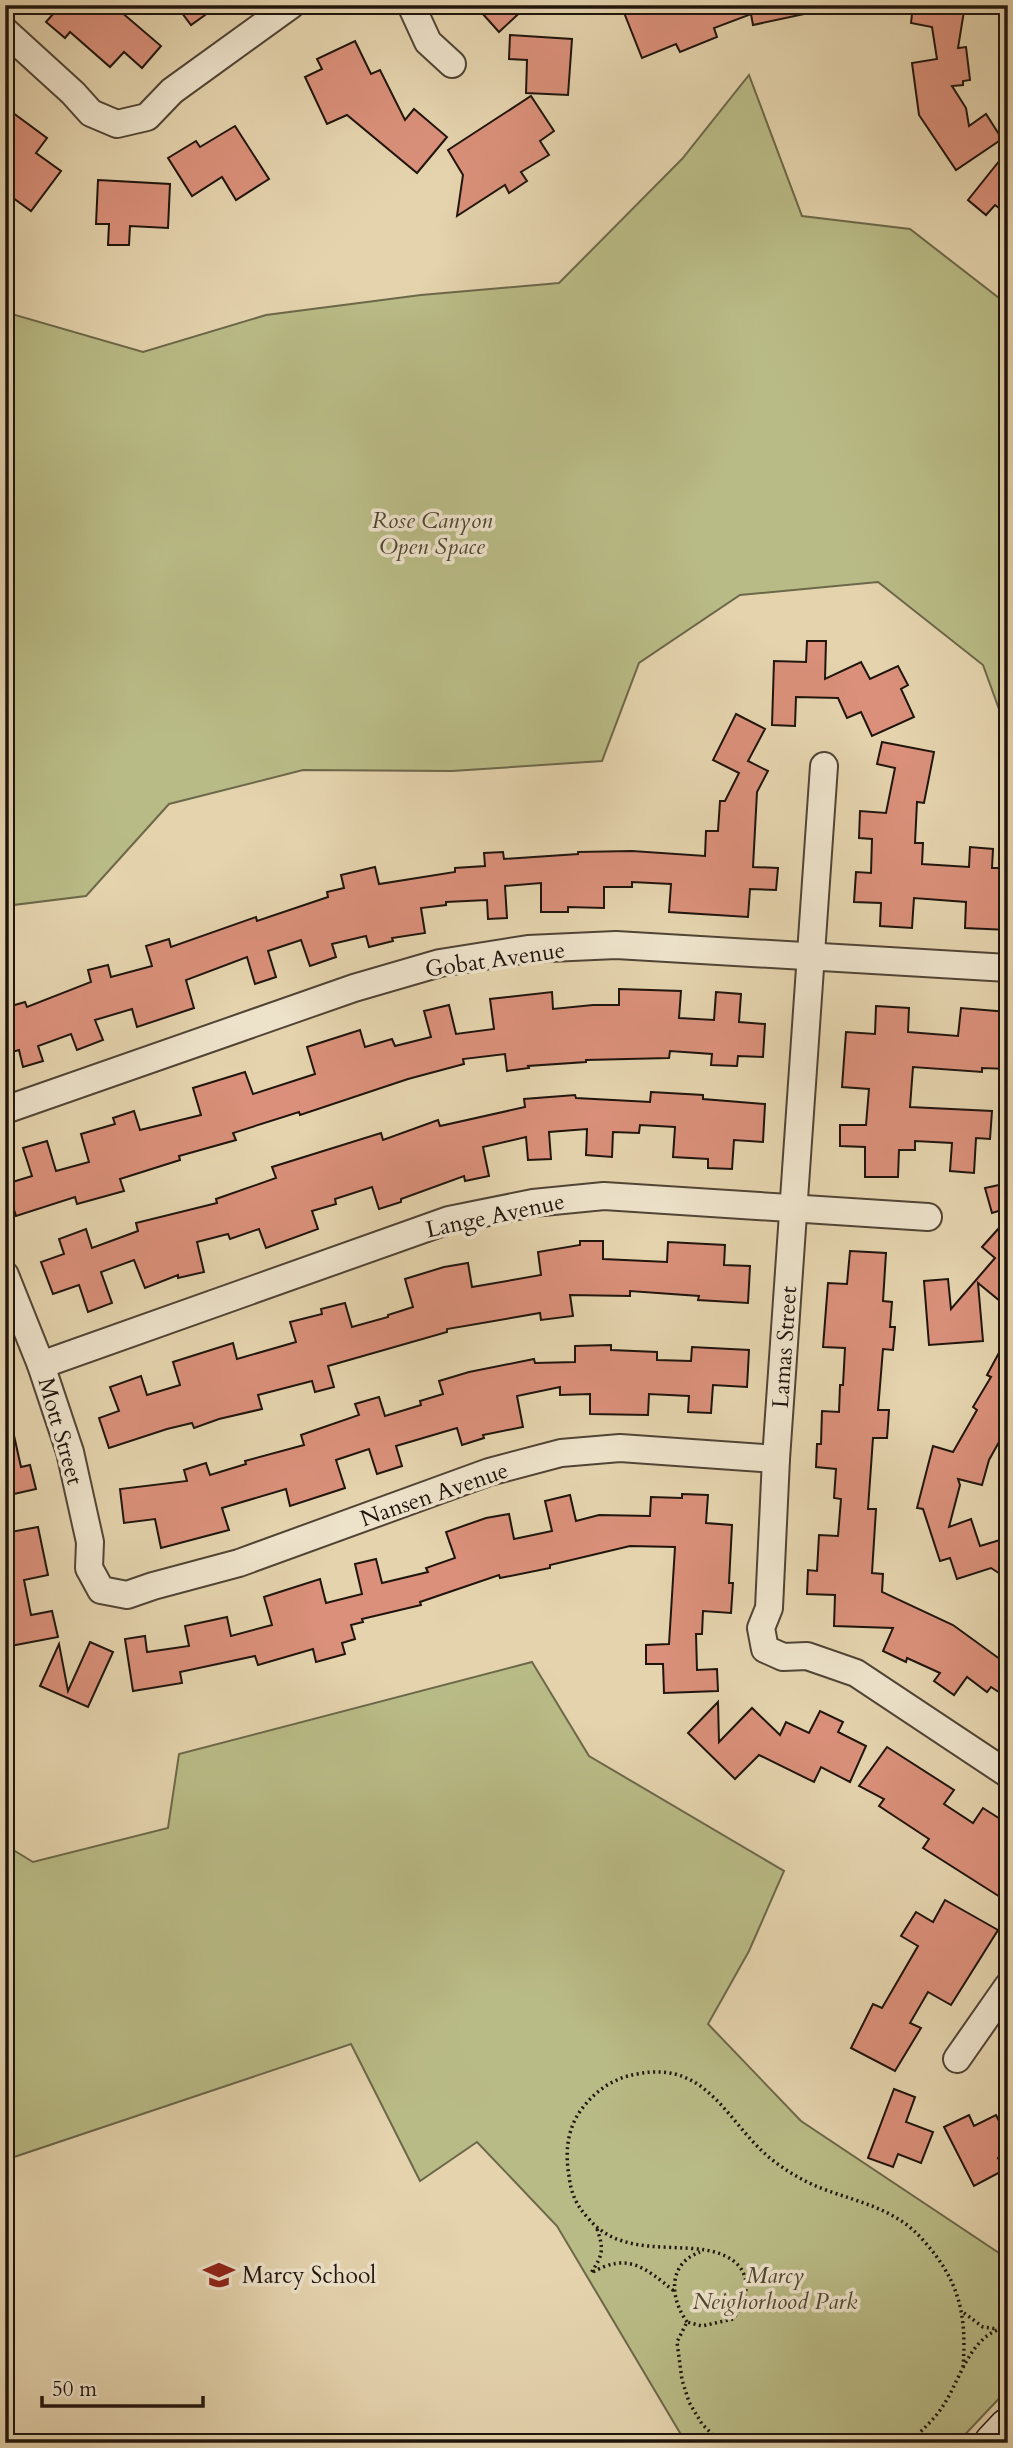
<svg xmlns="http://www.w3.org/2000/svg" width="1013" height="2448" font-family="Cardo,serif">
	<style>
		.green { fill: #b9bb86; stroke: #6c684a; stroke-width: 2 }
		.building { fill: #da907a; stroke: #20150d; stroke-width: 2 }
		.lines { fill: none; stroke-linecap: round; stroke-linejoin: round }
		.street-casing { stroke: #514435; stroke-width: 30 }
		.secondary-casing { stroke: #20150d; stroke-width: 40 }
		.path { stroke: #20150d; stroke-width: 3.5; stroke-dasharray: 2 3.5; stroke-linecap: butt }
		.street { stroke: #ede2ca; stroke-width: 26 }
		.secondary { stroke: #ede2ca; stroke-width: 37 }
		.labels { text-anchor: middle; stroke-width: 7; stroke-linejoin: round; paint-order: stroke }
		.park-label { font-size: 23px; font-style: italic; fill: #4e4731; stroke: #ede2ca }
		.street-label { font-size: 23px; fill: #20150d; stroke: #ede2ca }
		.poi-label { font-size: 23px; fill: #20150d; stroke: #ede2ca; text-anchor: start }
	</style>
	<rect width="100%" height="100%" fill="#e4d3ad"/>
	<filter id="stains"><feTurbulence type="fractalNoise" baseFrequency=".00286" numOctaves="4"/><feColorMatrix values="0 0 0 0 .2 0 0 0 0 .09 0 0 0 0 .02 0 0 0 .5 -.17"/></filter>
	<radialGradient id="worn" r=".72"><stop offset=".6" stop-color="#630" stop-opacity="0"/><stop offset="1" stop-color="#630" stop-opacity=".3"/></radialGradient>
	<!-- green -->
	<g class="green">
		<polygon points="749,75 802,216 910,229 1008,305 1008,734 983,665 878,582 740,595 639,663 602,761 452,771 303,770 169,804 86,896 5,906 5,312 143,352 266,315 421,295 559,283 682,159"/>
		<polygon points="532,1662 589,1756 784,1871 749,1951 708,2024 801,2121 1008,2259 1008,2389 957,2443 686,2443 557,2226 477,2142 420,2181 351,2044 5,2160 5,1845 33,1862 168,1828 179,1754"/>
	</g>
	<!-- building -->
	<g class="building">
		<polygon points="61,5 113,5 161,46 142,68 124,52 110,67 70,32 65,38 46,22"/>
		<polygon points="176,5 219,5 191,25"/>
		<polygon points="491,5 528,5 499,32 482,13"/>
		<polygon points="621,5 808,5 809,13 753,25 751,14 714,28 717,37 680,52 676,44 642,58"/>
		<polygon points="913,5 965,5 958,48 966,47 970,80 963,81 963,85 952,86 966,108 969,126 986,114 1002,139 956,170 919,115 912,63 937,59 932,27 911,23"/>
		<polygon points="510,35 572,39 568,95 526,93 527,60 509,59"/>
		<polygon points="355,41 371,74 380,70 405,120 414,109 447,137 417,173 347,115 327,124 305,77 322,69 317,59"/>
		<polygon points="531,96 554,131 540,141 549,155 521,172 527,181 509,193 505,185 457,216 463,175 448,150"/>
		<polygon points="5,107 47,138 36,153 61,171 31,211 5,192"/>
		<polygon points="235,126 269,179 236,200 222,177 192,196 168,158 196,141 200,147"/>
		<polygon points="1008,150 1008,215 995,205 986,215 968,200"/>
		<polygon points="98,180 170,184 168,228 130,226 129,245 108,245 109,224 96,224"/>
		<polygon points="807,641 826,641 825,679 861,662 870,679 898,666 908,685 901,689 914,717 872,736 861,712 847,718 838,698 796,697 795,726 772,725 774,661 806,662"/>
		<polygon points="736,714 765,729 748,761 768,771 757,792 753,867 778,868 776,890 750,889 748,917 669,912 671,884 632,882 632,887 604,887 604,908 568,907 568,912 541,912 541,883 505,886 507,918 488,919 487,900 446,902 446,905 421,908 425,933 392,938 393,941 369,947 366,936 332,944 336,957 310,966 301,940 268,951 276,977 255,984 247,957 186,980 194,1008 137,1027 132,1009 95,1020 103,1040 77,1050 71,1034 38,1046 43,1061 23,1067 19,1050 5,1054 5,1016 10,1015 8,1007 25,1002 27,1007 91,982 88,970 108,965 111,977 152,966 146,946 169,939 171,947 256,917 257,921 328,897 327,892 344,888 341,875 375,867 379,884 455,872 455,868 485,866 484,853 503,852 504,859 578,854 578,852 632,851 705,856 706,831 718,831 720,801 725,801 739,773 713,760"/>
		<polygon points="882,742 934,752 924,803 917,802 915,843 923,843 922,864 969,867 970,847 993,849 992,868 1008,868 1008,930 965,928 966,902 914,898 912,928 880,926 881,903 854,902 856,872 871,873 872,839 859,838 860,811 886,813 895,768 877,764"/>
		<polygon points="619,989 681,991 679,1018 714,1020 716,992 741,994 739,1022 765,1024 763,1057 738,1056 737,1066 711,1065 712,1054 670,1051 669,1058 586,1060 586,1062 528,1066 529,1068 507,1071 505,1054 463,1059 464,1064 408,1079 300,1115 299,1112 233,1133 236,1140 179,1156 180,1160 120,1179 124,1191 77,1204 75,1197 16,1216 6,1184 32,1176 23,1148 47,1141 56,1171 89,1162 81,1134 115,1124 113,1118 134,1111 140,1130 201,1115 193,1088 245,1072 253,1094 315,1074 307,1047 360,1030 365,1047 392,1039 395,1046 431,1037 424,1011 449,1005 456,1034 494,1029 490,999 552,992 553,1009 593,1005 619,1005"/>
		<polygon points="876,1006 909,1008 908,1032 958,1036 961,1008 1008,1012 1008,1069 982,1068 982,1072 913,1067 910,1107 992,1111 990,1139 976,1138 974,1173 950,1171 952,1143 915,1141 915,1150 899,1150 898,1177 865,1177 865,1147 840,1146 840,1125 866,1125 869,1089 842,1087 846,1032 875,1034"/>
		<polygon points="651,1092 703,1095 703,1099 765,1104 763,1142 734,1140 732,1169 708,1168 708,1159 673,1157 675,1127 640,1125 639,1133 613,1132 612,1157 586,1155 587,1129 549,1132 551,1159 528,1160 526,1137 483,1147 489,1176 465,1181 464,1176 401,1199 401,1202 379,1209 372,1187 335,1199 336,1204 312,1211 318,1229 266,1248 259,1229 230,1239 228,1234 197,1242 204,1272 178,1278 178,1275 145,1288 134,1260 101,1272 112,1303 88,1312 79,1285 53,1294 41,1262 64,1254 59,1239 86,1229 92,1248 138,1231 136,1223 217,1203 216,1199 276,1178 272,1167 381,1133 383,1140 438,1120 440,1126 525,1107 524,1099 575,1095 576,1098 650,1102"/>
		<polygon points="1008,1183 1008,1208 992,1213 985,1188"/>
		<polygon points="999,1228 1008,1236 1008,1292 1000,1301 978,1283 983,1341 929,1345 924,1281 948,1279 951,1309 995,1258 982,1247"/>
		<polygon points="580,1241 603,1241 603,1259 667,1262 668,1242 725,1245 724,1265 750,1266 748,1303 698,1300 699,1296 630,1291 630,1296 570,1295 573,1316 541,1320 540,1313 447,1329 447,1332 328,1366 334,1387 315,1392 312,1381 258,1395 262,1409 219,1419 194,1428 192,1423 167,1429 109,1448 99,1418 119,1411 110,1387 141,1376 147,1395 180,1385 173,1362 233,1343 237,1359 296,1342 290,1322 322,1314 321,1309 345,1303 352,1327 388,1317 388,1315 413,1307 405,1279 444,1267 468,1263 472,1287 541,1275 538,1252 580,1245"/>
		<polygon points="850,1251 886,1253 883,1301 892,1302 890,1327 895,1327 893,1350 883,1349 878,1410 889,1410 887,1438 873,1438 868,1509 876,1509 872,1573 883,1574 882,1592 953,1625 1008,1665 1008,1698 991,1687 987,1692 967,1677 954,1695 934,1681 940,1673 907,1658 906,1662 883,1651 893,1628 834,1626 835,1595 807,1594 808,1570 817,1571 819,1535 838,1536 841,1499 834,1498 836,1469 816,1467 817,1444 821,1444 822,1411 839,1412 840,1385 843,1385 845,1348 823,1347 828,1283 847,1284"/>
		<polygon points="1008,1336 1008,1426 989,1460 982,1485 958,1479 960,1485 949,1527 971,1519 980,1546 1000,1540 1008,1564 1008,1579 991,1568 957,1579 950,1558 940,1561 923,1509 917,1508 933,1446 953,1452 977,1410 973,1407 991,1377 987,1375"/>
		<polygon points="611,1345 611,1350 657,1352 657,1360 691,1361 692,1347 749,1350 747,1387 713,1385 711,1413 688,1412 689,1396 649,1394 648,1415 590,1414 590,1394 560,1395 560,1387 517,1396 523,1427 483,1435 484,1438 462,1445 457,1428 396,1446 402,1466 377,1474 369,1449 336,1460 345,1488 290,1506 286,1489 222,1508 229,1530 161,1548 155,1519 124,1523 120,1489 187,1481 184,1470 206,1463 210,1475 246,1464 245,1461 304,1445 301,1435 359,1415 355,1404 379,1397 385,1416 421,1405 420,1401 443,1394 439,1381 469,1372 534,1359 535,1363 575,1362 575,1346"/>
		<polygon points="13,1431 21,1467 30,1465 36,1489 5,1496 5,1432"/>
		<polygon points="682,1494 708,1495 706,1523 732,1525 729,1583 733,1583 731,1613 703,1611 702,1634 696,1634 697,1670 717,1669 718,1691 664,1693 663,1664 646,1664 646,1645 669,1644 675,1547 630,1546 550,1565 550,1568 500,1578 499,1575 420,1602 421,1605 362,1619 363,1622 351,1625 355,1639 342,1643 345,1654 316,1662 313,1649 258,1665 255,1656 180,1672 182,1683 133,1691 125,1639 145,1636 147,1652 189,1646 185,1626 227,1617 231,1636 272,1625 264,1597 320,1579 326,1603 362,1594 355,1564 376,1559 382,1583 428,1572 426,1568 455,1558 446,1532 486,1518 509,1514 514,1539 552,1531 545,1501 570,1495 576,1521 599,1515 650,1516 651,1497 682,1498"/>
		<polygon points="38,1527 48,1575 24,1580 31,1615 52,1611 58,1637 5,1647 5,1533"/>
		<polygon points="90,1642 113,1652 88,1707 40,1686 59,1644 68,1691"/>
		<polygon points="718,1702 719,1742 752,1708 780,1735 786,1722 809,1733 820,1711 843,1722 838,1732 866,1746 850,1782 821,1767 814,1782 759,1755 735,1779 688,1733"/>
		<polygon points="887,1747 954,1790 944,1804 973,1823 983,1808 1008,1824 1008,1902 923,1848 929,1839 879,1806 884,1799 859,1786"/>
		<polygon points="945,1900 998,1930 951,2005 928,1992 910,2023 921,2028 895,2071 851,2048 873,2004 882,2008 918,1946 901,1936 916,1912 933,1922"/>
		<polygon points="894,2089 915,2097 906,2122 933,2132 921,2163 898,2154 893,2167 868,2158"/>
		<polygon points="969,2115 974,2126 996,2115 1008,2139 1008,2153 998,2158 1004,2170 974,2186 944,2127"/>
	</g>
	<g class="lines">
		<defs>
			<g id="street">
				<polyline points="411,5 428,42 452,64"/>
				<polyline points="5,31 73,93 91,113 117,124 147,117 172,91 291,5"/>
				<polyline points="824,766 776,1459 769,1608 761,1628 765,1649 783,1657 807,1656 856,1673 1008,1774"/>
				<polyline points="5,1110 354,988 440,963 528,949 616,945 1008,968"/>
				<polyline points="5,1275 41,1365 70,1452 90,1542 89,1568 101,1590 127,1595 153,1586 239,1563 489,1472 561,1453 620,1448 776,1459"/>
				<polyline points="41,1365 449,1220 533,1203 604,1196 928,1217"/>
				<polyline points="957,2059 1008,1986"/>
			</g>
			<polyline id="secondary" points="993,2443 1008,2427"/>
		</defs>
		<!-- street casing -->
		<use href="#street" class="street-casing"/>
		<!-- secondary casing -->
		<use href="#secondary" class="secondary-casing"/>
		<!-- path -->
		<g class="path">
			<path d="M597,2229c7,20 6,26 -6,44 37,-21 53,-6 83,18"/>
			<polyline points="964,2313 983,2327 997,2329"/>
			<path d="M687,2322c-17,-24 -20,-58 13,-70"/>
			<path d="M721,2443l-19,-19 -13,-22 -7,-22 -5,-38 10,-20 15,4 31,-7c11,-15 20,-36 6,-53 -33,-36 -110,2 -151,-48 -12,-13 -17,-25 -19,-42 -4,-23 -2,-47 12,-66 14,-19 32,-32 56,-36 73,-15 91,53 138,88 16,12 32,21 51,28 36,13 71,20 97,50 36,40 44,74 40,127"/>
			<path d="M909,2443c12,-12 25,-23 34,-37 18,-27 27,-73 65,-79"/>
		</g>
		<!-- street -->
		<use href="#street" class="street"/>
		<!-- secondary -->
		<use href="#secondary" class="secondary"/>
	</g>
	<!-- icons -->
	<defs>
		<symbol id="school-bare" viewBox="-9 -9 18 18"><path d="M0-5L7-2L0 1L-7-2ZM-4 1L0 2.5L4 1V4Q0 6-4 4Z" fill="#8f2418" stroke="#ede2ca" stroke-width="2.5" paint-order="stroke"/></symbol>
	</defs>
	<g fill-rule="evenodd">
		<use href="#school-bare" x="197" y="2253" width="44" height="44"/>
	</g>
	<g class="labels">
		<!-- park labels -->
		<g class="park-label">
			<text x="432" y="528">Rose Canyon<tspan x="432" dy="26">Open Space</tspan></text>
			<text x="775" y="2283">Marcy<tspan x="775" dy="26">Neighorhood Park</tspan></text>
		</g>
		<!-- street labels -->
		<g class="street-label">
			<text transform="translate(495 959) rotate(-8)" y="8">Gobat Avenue</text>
			<text transform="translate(495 1215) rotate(-12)" y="8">Lange Avenue</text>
			<text transform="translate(784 1347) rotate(-86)" y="8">Lamas Street</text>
			<text transform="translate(61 1431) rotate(74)" y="8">Mott Street</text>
			<text transform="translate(434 1494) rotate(-19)" y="8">Nansen Avenue</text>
		</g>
		<!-- poi labels -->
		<g class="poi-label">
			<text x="242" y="2283">Marcy School</text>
		</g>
	</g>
	<!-- margin -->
	<rect width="1013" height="2448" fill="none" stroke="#e4d3ad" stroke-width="28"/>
	<rect x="7" y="7" width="999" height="2434" fill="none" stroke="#20150d" stroke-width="3.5"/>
	<rect x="14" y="14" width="985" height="2420" fill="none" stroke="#20150d" stroke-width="2"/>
	<!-- scale -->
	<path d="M42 2396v10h161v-10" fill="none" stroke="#20150d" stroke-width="3.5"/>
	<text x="52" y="2396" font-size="21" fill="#20150d" stroke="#ede2ca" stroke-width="5" paint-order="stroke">50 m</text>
	<rect width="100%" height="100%" filter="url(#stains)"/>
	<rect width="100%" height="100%" fill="url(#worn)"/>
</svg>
